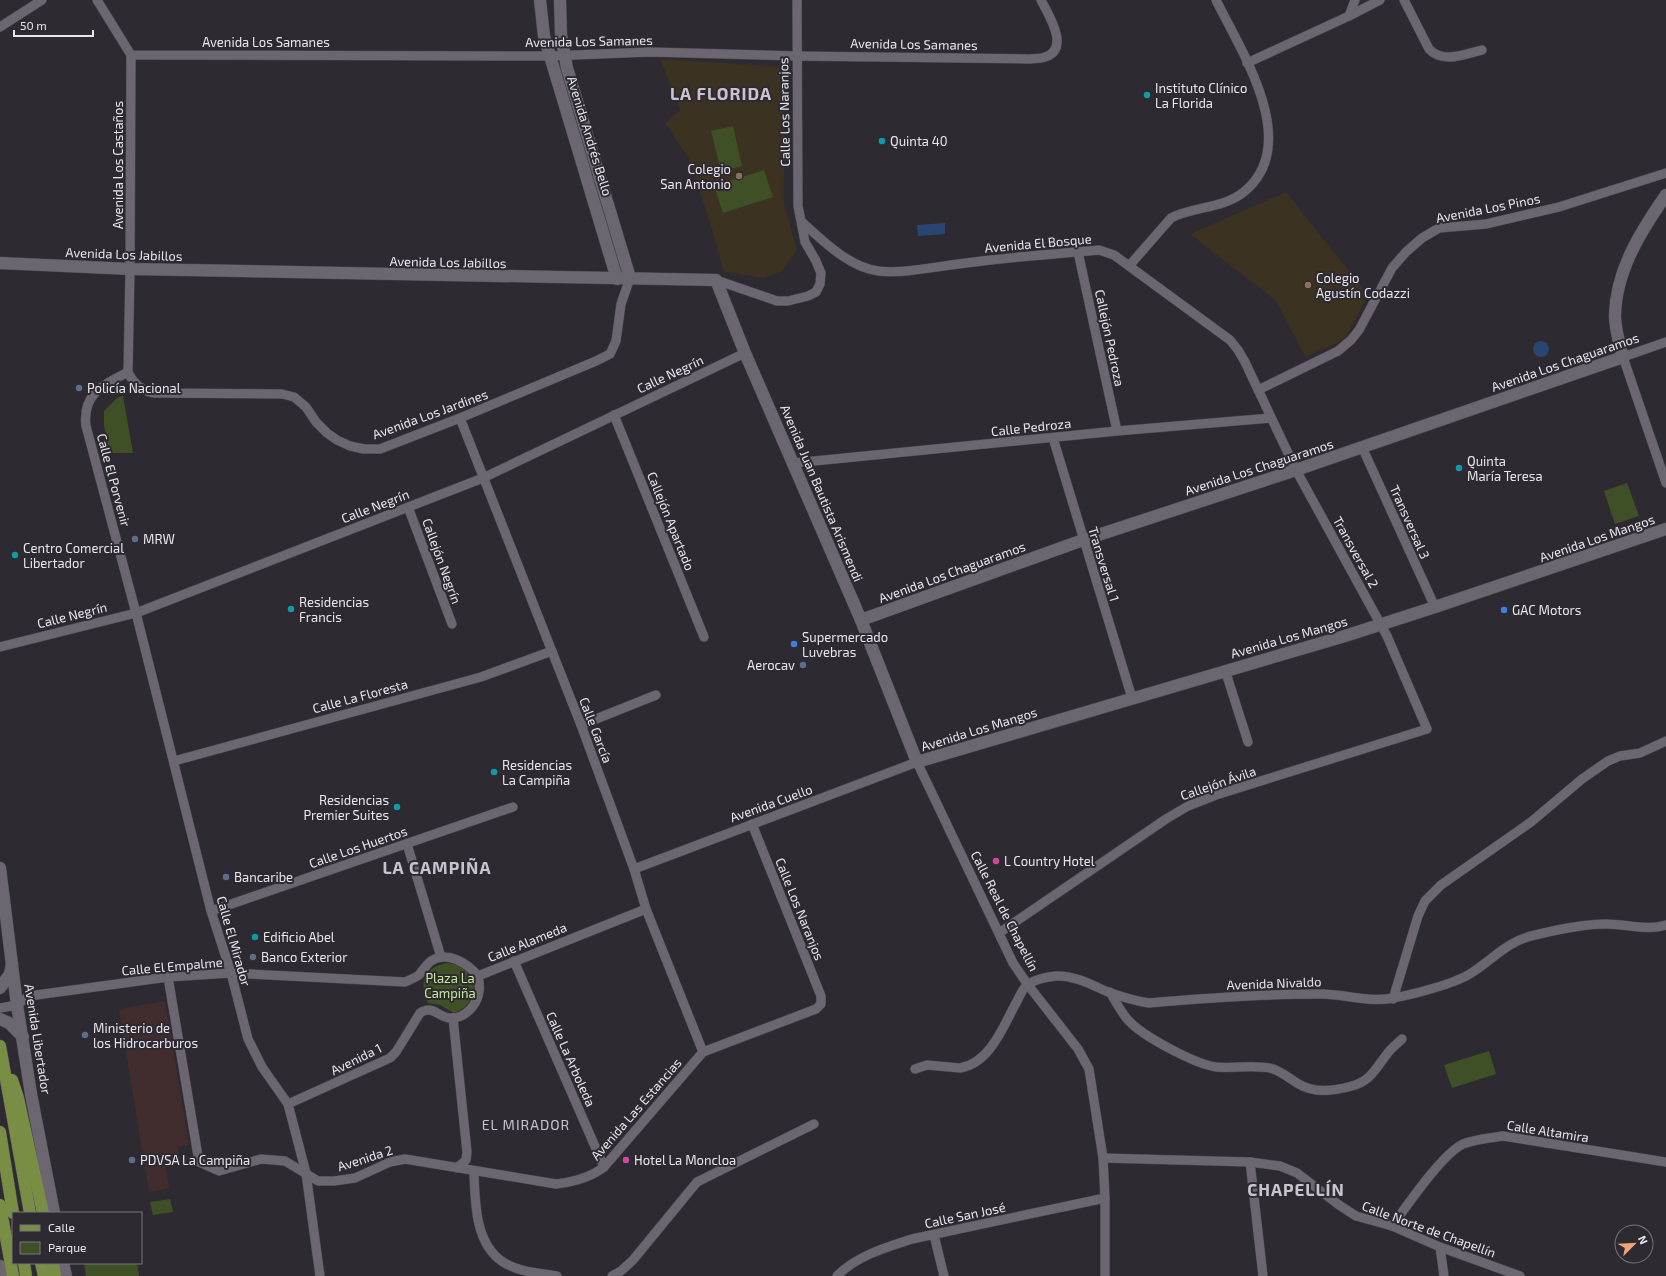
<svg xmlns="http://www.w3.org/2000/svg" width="1666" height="1276" font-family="'Exo 2',sans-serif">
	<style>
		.industrial { fill: #412d2e }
		.education { fill: #3b3221 }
		.green { fill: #405026 }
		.water { fill: #294673 }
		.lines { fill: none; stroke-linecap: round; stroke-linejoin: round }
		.street-casing { stroke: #49454c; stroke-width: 10 }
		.secondary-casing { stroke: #49454c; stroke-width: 13 }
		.primary-casing { stroke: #49454c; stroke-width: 13 }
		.street { stroke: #6b6670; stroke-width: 9 }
		.secondary { stroke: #6b6670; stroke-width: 12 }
		.primary { stroke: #798d45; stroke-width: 12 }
		.culture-dot { fill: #0f9aa8; stroke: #2e2a32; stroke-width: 1.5 }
		.education-dot { fill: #8d6e63; stroke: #2e2a32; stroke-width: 1.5 }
		.service-dot { fill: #5c6f8a; stroke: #2e2a32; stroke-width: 1.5 }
		.shop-dot { fill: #3f7fe0; stroke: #2e2a32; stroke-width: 1.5 }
		.hotel-dot { fill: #d1479c; stroke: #2e2a32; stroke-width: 1.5 }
		.labels { text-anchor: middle; stroke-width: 4; stroke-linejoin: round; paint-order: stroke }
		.street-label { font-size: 13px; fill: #e9e6ec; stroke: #2e2a32 }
		.poi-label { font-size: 13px; fill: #e9e6ec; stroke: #2e2a32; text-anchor: start }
		.park-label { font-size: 13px; fill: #c7ea97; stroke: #2e2a32 }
		.neighbourhood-label { font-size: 14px; letter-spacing: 1px; fill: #c8c3ce; stroke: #2e2a32 }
		.district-label { font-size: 17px; font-weight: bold; letter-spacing: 1px; fill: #c8c3ce; stroke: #2e2a32 }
	</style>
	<rect width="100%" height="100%" fill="#2e2a32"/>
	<!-- industrial -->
	<polygon class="industrial" points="165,1001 189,1145 177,1147 180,1161 165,1163 169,1188 149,1192 119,1009"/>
	<!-- education -->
	<g class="education">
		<polygon points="660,59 783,67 784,204 797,250 782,271 764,278 724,272 709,219 689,159 665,123 680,110"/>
		<polygon points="1286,192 1368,295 1345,339 1306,357 1275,300 1190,234"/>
	</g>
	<!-- green -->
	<g class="green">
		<polygon points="733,126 742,166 721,171 711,131"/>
		<polygon points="764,170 773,197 723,213 714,186"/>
		<polygon points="123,396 133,453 110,453 104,426 104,411 117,398"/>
		<polygon points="1627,483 1639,516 1615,524 1604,491"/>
		<path d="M447,963c32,3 37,39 7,50l-14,-8 -12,-2c-9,-21 -5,-35 19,-40z"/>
		<polygon points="1489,1051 1496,1074 1452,1088 1444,1065"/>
		<polygon points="170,1199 173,1212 153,1215 150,1202"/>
		<polygon points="84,1263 137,1263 139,1276 86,1276"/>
	</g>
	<!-- water -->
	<g class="water">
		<polygon points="945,223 945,234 918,236 917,225"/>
		<circle cx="1541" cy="349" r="8"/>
	</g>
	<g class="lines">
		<defs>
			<g id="street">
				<path d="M97,0l34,55 419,1 100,-4 146,4 234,3c5,-1 11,0 15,-2 26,-8 3,-43 -4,-57"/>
				<path d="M1404,0l25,49c14,15 36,5 53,1"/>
				<polyline points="1349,16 1355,0"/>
				<polyline points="0,27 42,0"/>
				<path d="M131,55l-1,214 -2,103c5,12 13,18 25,21l129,1 12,3 12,10 10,15 11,11 10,7 13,6 14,3h16l80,-31 136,-57 14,-7 6,-13 5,-37 9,-26"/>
				<polyline points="1247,63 1349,16 1380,0"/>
				<path d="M802,222c21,19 47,45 76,49 25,3 62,-5 88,-8 44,-6 88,-9 133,-13l15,5 116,85 8,10 7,12 51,108 91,166 40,93 -211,66 -28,11 -22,13 -167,114"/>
				<polyline points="1078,252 1117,431"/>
				<path d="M1129,266l42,-48c23,-12 53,-9 74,-27 57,-48 -4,-140 -29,-191"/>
				<polyline points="716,280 777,301 788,301 808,296 816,292 820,284 821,273 816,261 805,242 798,206 797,0"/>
				<polyline points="1666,342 1623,357 1666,483"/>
				<path d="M128,372c-25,13 -46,22 -42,54l50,187 75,298 20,62 17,66 14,28 26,37 18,69 14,103"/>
				<polyline points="1258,390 1338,351 1351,340 1359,330 1392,268 1406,252 1422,238 1439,228 1486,224 1559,207 1666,173"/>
				<polyline points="614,415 704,637"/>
				<polyline points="460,418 581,725 634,869 646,909 703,1052"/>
				<polyline points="1053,438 1132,698"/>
				<polyline points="1362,447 1435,607"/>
				<polyline points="794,463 1117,431 1271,418"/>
				<polyline points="408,507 452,624"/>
				<polyline points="0,647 136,613 483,478 745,353"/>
				<polyline points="1225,670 1248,742"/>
				<polyline points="581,725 656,695"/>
				<polyline points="174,761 481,677 552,651"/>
				<polyline points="407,844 441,957"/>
				<polyline points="634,869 917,762 1013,963 1028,985 1078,1049 1089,1069 1103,1158 1105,1198 1105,1276"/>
				<polyline points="211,911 513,807"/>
				<polyline points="514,961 604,1167"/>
				<path d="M168,977l31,185 20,9 42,-12 24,2 33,20h16l21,-3 35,-16 15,-3 151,25c17,-2 34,-6 48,-17l99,-115 113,-43 5,-5v-8l-69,-172"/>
				<path d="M1110,992c6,10 11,20 18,28 14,16 67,44 88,47 17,2 42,-3 57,2 9,3 16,9 24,14 17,11 36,8 55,3 19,-5 24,-18 35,-32 4,-6 10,-10 15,-15"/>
				<polyline points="1393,999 1418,916 1425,901 1441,885 1531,822 1582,779 1608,761 1620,756 1640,753 1666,741"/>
				<path d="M0,1008l17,-3 12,-9 139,-19 63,-4 174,9c4,-2 10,-4 14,-7 4,-5 7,-10 12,-14 17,-11 37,3 47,15l168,-67"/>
				<polyline points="453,1018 467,1152 466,1160 457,1168"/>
				<path d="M915,1069l12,-4 33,3c30,-5 43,-41 56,-65 3,-5 5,-11 9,-16 7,-7 22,-10 31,-11 18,-1 36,9 52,16 14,5 27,9 41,11 57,-5 115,-9 172,-9 24,0 48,9 72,4 18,-3 60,-14 75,-23 24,-14 38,-34 67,-40 22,-5 48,-11 71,-11 21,0 40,7 60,1"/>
				<path d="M288,1104l102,-46 6,-6 24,-39c15,-9 18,6 32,5 13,0 25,-13 27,-26 1,-5 0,-11 -1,-16"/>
				<polyline points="1103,1158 1250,1162 1280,1166 1297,1173 1339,1205 1356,1216 1392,1226 1440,1247 1520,1276"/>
				<polyline points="1250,1162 1263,1276"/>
				<path d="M474,1172c1,30 1,72 29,90 15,10 37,11 54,14"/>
				<path d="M1392,1226c15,-20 50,-72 71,-82 13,-5 27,-6 40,-8l163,26"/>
				<polyline points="934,1235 944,1276"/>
				<polyline points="1440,1247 1444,1276"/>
				<polyline points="612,1276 621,1271 633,1260 697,1182 814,1124"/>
				<path d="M837,1276c19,-20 50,-29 75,-37l193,-41"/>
			</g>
			<g id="secondary">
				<polyline points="540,0 544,36 617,279"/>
				<polyline points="560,0 561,35 567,68 630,278"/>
				<polyline points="0,263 130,269 716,280 745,353 861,620 917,762 1345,636 1435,607 1666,529"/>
				<path d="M861,620l222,-80 213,-70 327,-113c-4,-14 -8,-28 -8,-42 1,-45 26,-84 51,-120"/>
				<polyline points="0,868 17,1005 31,1094 54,1213"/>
				<polyline points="0,988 10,974 12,964"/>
				<polyline points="0,1019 9,1023 23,1037"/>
				<polyline points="63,1263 66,1276"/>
				<polyline points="0,1266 2,1276"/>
			</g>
			<g id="primary">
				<polyline points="0,1046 30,1213"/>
				<polyline points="12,1080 18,1098 43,1213"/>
				<polyline points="0,1132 13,1213"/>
				<polyline points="0,1205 13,1276"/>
				<polyline points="24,1263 26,1276"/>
				<polyline points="41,1263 44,1276"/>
				<polyline points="53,1263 55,1276"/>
			</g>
		</defs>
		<!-- street casing -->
		<use href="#street" class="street-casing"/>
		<!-- secondary casing -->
		<use href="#secondary" class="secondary-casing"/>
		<!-- primary casing -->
		<use href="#primary" class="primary-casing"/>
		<!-- street -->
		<use href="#street" class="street"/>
		<!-- secondary -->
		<use href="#secondary" class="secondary"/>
		<!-- primary -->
		<use href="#primary" class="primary"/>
	</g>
	<!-- markers -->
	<g class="culture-dot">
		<circle cx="1147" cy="95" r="4"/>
		<circle cx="882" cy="141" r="4"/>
		<circle cx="1459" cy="468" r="4"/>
		<circle cx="15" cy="555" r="4"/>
		<circle cx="291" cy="609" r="4"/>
		<circle cx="494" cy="772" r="4"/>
		<circle cx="397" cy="807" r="4"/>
		<circle cx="255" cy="937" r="4"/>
	</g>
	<g class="education-dot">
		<circle cx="739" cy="176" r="4"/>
		<circle cx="1308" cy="285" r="4"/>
	</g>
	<g class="service-dot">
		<circle cx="79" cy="388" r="4"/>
		<circle cx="135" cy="539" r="4"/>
		<circle cx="803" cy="665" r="4"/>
		<circle cx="226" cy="877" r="4"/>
		<circle cx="253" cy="957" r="4"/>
		<circle cx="85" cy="1035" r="4"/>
		<circle cx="132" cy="1160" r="4"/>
	</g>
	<g class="shop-dot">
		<circle cx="1504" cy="610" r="4"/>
		<circle cx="794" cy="644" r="4"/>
	</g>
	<g class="hotel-dot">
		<circle cx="996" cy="861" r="4"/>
		<circle cx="626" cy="1160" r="4"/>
	</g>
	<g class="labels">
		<!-- street labels -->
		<g class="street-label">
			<text transform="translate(589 41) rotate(-1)" y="5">Avenida Los Samanes</text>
			<text x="266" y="47">Avenida Los Samanes</text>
			<text transform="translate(914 44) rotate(1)" y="5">Avenida Los Samanes</text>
			<text transform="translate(784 112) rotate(-91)" y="5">Calle Los Naranjos</text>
			<text transform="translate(590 136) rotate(73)" y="5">Avenida Andrés Bello</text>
			<text transform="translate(118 165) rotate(-90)" y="5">Avenida Los Castaños</text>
			<text transform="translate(1488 208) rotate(-11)" y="5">Avenida Los Pinos</text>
			<text transform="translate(1038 243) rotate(-5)" y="5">Avenida El Bosque</text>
			<text transform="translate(124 254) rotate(2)" y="5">Avenida Los Jabillos</text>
			<text transform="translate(448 262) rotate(1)" y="5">Avenida Los Jabillos</text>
			<text transform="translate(1110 338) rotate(78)" y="5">Callejón Pedroza</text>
			<text transform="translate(1565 362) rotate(-19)" y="5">Avenida Los Chaguaramos</text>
			<text transform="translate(670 374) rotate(-25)" y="5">Calle Negrín</text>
			<text transform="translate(430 414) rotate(-20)" y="5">Avenida Los Jardines</text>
			<text transform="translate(1031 427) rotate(-6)" y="5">Calle Pedroza</text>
			<text transform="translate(1259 467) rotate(-18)" y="5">Avenida Los Chaguaramos</text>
			<text transform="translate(114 480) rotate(75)" y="5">Calle El Porvenir</text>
			<text transform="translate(822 493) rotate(67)" y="5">Avenida Juan Bautista Arismendi</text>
			<text transform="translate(375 506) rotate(-21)" y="5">Calle Negrín</text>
			<text transform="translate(671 521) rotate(68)" y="5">Callejón Apartado</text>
			<text transform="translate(1410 522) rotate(66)" y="5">Transversal 3</text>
			<text transform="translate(1597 538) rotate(-19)" y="5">Avenida Los Mangos</text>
			<text transform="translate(1356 552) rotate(61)" y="5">Transversal 2</text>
			<text transform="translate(442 561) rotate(70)" y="5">Callejón Negrín</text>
			<text transform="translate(1104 564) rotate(73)" y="5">Transversal 1</text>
			<text transform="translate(952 572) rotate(-20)" y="5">Avenida Los Chaguaramos</text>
			<text transform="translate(72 615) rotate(-14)" y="5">Calle Negrín</text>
			<text transform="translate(1289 637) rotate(-16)" y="5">Avenida Los Mangos</text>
			<text transform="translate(360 696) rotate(-15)" y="5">Calle La Floresta</text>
			<text transform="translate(979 729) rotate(-17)" y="5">Avenida Los Mangos</text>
			<text transform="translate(596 730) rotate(69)" y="5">Calle García</text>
			<text transform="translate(1218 783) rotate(-19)" y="5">Callejón Ávila</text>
			<text transform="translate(771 803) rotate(-20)" y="5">Avenida Cuello</text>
			<text transform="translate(358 847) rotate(-19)" y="5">Calle Los Huertos</text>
			<text transform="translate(800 909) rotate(68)" y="5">Calle Los Naranjos</text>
			<text transform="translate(1005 911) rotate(63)" y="5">Calle Real de Chapellín</text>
			<text transform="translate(234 941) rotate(74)" y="5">Calle El Mirador</text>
			<text transform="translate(527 942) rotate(-22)" y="5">Calle Alameda</text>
			<text transform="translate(172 966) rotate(-5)" y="5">Calle El Empalme</text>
			<text transform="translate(1274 983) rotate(-2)" y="5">Avenida Nivaldo</text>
			<text transform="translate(38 1039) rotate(81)" y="5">Avenida Libertador</text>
			<text transform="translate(356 1059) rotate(-26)" y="5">Avenida 1</text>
			<text transform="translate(571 1059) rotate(66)" y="5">Calle La Arboleda</text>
			<text transform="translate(636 1109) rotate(-49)" y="5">Avenida Las Estancias</text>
			<text transform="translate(1548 1131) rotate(9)" y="5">Calle Altamira</text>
			<text transform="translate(365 1158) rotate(-18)" y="5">Avenida 2</text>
			<text transform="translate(965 1215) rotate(-12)" y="5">Calle San José</text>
			<text transform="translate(1429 1229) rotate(20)" y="5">Calle Norte de Chapellín</text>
		</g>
		<!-- poi labels -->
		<g class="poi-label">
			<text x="1155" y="93">Instituto Clínico<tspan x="1155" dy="15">La Florida</tspan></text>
			<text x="890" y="146">Quinta 40</text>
			<text x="731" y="174" text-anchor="end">Colegio<tspan x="731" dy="15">San Antonio</tspan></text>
			<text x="1316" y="283">Colegio<tspan x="1316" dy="15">Agustín Codazzi</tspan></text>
			<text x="87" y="393">Policía Nacional</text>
			<text x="1467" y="466">Quinta<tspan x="1467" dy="15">María Teresa</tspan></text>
			<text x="143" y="544">MRW</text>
			<text x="23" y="553">Centro Comercial<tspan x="23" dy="15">Libertador</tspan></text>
			<text x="299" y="607">Residencias<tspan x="299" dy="15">Francis</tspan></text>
			<text x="1512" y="615">GAC Motors</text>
			<text x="802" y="642">Supermercado<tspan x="802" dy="15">Luvebras</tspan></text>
			<text x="795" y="670" text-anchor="end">Aerocav</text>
			<text x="502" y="770">Residencias<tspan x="502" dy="15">La Campiña</tspan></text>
			<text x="389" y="805" text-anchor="end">Residencias<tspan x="389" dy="15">Premier Suites</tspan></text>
			<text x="1004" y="866">L Country Hotel</text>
			<text x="234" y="882">Bancaribe</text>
			<text x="263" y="942">Edificio Abel</text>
			<text x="261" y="962">Banco Exterior</text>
			<text x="93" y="1033">Ministerio de<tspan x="93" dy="15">los Hidrocarburos</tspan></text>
			<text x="140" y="1165">PDVSA La Campiña</text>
			<text x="634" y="1165">Hotel La Moncloa</text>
		</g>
		<!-- park labels -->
		<g class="park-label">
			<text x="450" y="983">Plaza La<tspan x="450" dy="15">Campiña</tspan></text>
		</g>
		<!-- neighbourhood labels -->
		<g class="neighbourhood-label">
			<text x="526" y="1130">EL MIRADOR</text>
		</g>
		<!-- district labels -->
		<g class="district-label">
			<text x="721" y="100">LA FLORIDA</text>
			<text x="437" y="874">LA CAMPIÑA</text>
			<text x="1296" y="1196">CHAPELLÍN</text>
		</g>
	</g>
	<!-- legend -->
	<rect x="12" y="1212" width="130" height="52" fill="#2e2a32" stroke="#79757c"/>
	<rect x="20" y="1225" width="20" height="6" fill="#798d45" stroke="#79757c"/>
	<text x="48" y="1232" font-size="12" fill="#e9e6ec">Calle</text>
	<rect x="20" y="1242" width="20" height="12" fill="#405026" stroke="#79757c"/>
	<text x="48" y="1252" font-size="12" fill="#e9e6ec">Parque</text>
	<!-- north arrow -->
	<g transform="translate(1634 1244) rotate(66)"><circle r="19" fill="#2e2a32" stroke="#79757c"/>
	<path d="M0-3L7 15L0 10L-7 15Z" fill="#f0a27a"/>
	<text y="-6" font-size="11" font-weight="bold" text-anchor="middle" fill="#e9e6ec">N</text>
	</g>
	<!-- scale -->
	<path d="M14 30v6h79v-6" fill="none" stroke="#e9e6ec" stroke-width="2"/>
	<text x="20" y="30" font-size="12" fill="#e9e6ec" stroke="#2e2a32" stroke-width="3" paint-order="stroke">50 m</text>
</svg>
